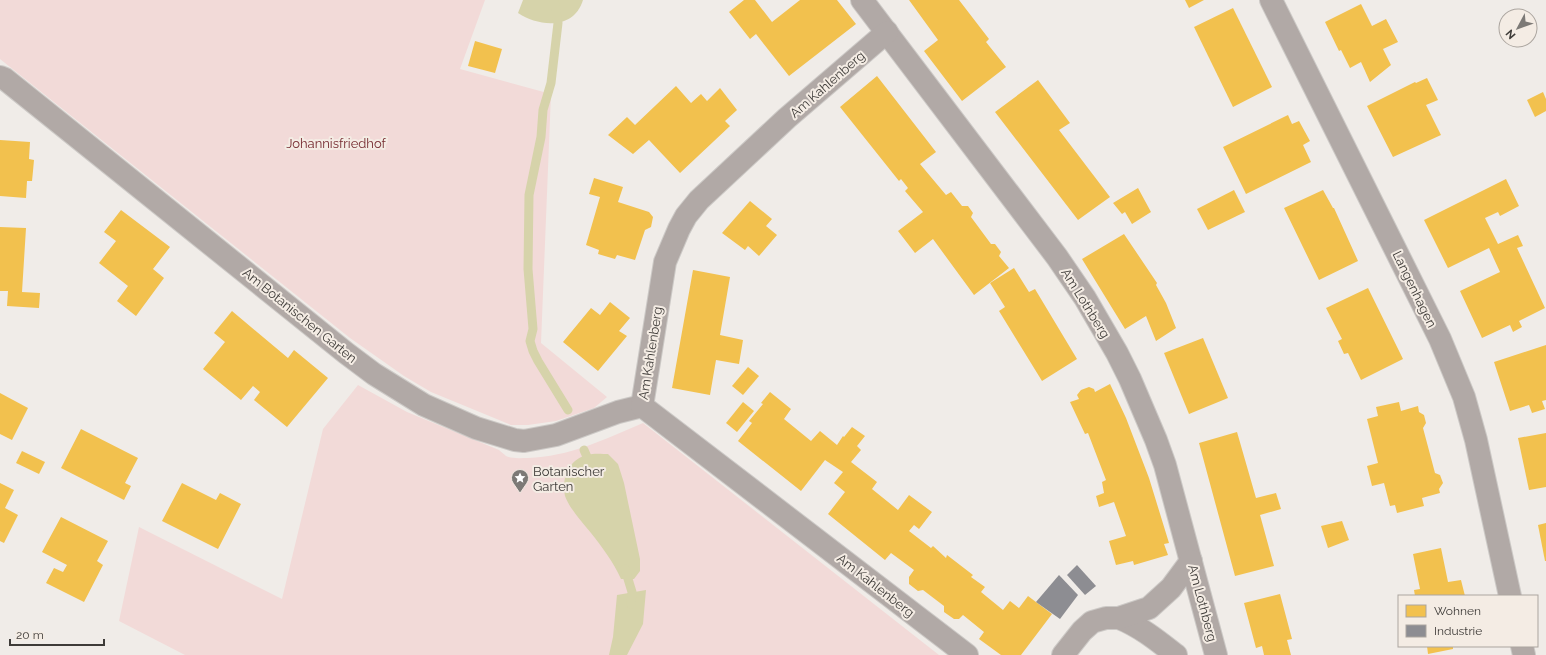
<svg xmlns="http://www.w3.org/2000/svg" width="1546" height="655" font-family="Raleway,sans-serif">
	<style>
		.green { fill: #f2dad8 }
		.water { fill: #d6d3aa }
		.homes { fill: #f2c14e }
		.industry { fill: #8d8d92 }
		.lines { fill: none; stroke-linecap: round; stroke-linejoin: round }
		.stream { stroke: #d6d3aa; stroke-width: 9 }
		.minor-casing { stroke: #ccc9c6; stroke-width: 24 }
		.minor { stroke: #b1a9a6; stroke-width: 22 }
		.labels { text-anchor: middle; stroke-width: 4; stroke-linejoin: round; paint-order: stroke }
		.street-label { font-size: 13px; fill: #3e3b38; stroke: #f4ece4 }
		.park-label { font-size: 13px; fill: #762c31; stroke: #f4ece4 }
		.poi-label { font-size: 13px; fill: #3e3b38; stroke: #f4ece4; text-anchor: start }
	</style>
	<rect width="100%" height="100%" fill="#f0ece8"/>
	<!-- green -->
	<g class="green">
		<polygon points="0,0 485,0 460,69 551,94 541,343 607,397 594,408 556,421 528,425 511,425 431,392 404,376 350,338 0,59"/>
		<path d="M358,385l49,27 92,38c2,2 5,4 7,6 6,3 15,2 22,2 40,-1 78,-19 115,-35l296,232h-754l-66,-34 20,-94 143,72 41,-170z"/>
	</g>
	<!-- water -->
	<g class="water">
		<path d="M523,0h60c-9,30 -44,27 -65,13z"/>
		<path d="M608,454l10,10 6,19 16,76v12l-6,8h-13c-7,-16 -19,-32 -30,-46 -8,-10 -22,-25 -26,-37 -4,-17 4,-37 22,-41 7,-2 15,-1 21,-1z"/>
		<polygon points="646,590 643,624 627,655 609,655 613,637 617,595"/>
	</g>
	<!-- homes -->
	<g class="homes">
		<polygon points="744,0 755,0 772,22 800,0 837,0 856,24 789,76 756,34 750,39 729,12"/>
		<polygon points="909,0 959,0 989,39 986,42 1006,67 962,101 924,51 938,40"/>
		<polygon points="1185,0 1204,0 1189,8"/>
		<polygon points="1361,4 1372,26 1386,19 1398,42 1383,49 1391,65 1370,82 1361,62 1350,68 1341,50 1339,51 1325,22"/>
		<polygon points="1233,8 1272,87 1233,107 1194,27"/>
		<polygon points="475,41 502,49 495,73 468,66"/>
		<polygon points="877,76 936,152 920,164 946,195 951,192 962,206 968,206 973,213 971,217 991,244 995,244 1001,252 999,256 1009,268 974,295 933,239 915,253 898,231 923,212 905,191 908,188 901,179 899,181 840,107"/>
		<polygon points="1427,78 1438,100 1426,105 1441,135 1393,157 1367,106 1415,82 1416,83"/>
		<polygon points="1038,80 1070,123 1059,130 1110,197 1078,220 995,112"/>
		<polygon points="676,86 691,103 701,94 707,101 720,88 737,110 725,121 730,126 680,173 649,140 633,154 608,135 627,117 635,125"/>
		<polygon points="1543,92 1546,99 1546,111 1535,117 1527,100"/>
		<polygon points="1288,115 1292,124 1299,121 1310,141 1303,145 1311,162 1246,194 1223,147"/>
		<polygon points="0,140 30,142 29,159 34,160 33,171 32,181 27,181 26,198 0,196"/>
		<polygon points="594,178 623,187 618,202 649,212 653,217 651,227 645,230 635,260 617,255 615,259 598,254 599,250 586,245 600,197 589,194"/>
		<polygon points="1506,179 1519,206 1500,216 1498,212 1485,218 1498,244 1518,235 1523,246 1517,248 1545,308 1519,321 1522,327 1513,332 1510,325 1482,338 1460,291 1500,272 1494,259 1489,248 1448,268 1424,220"/>
		<polygon points="1138,188 1151,212 1132,224 1125,212 1122,214 1113,203"/>
		<polygon points="1234,190 1245,212 1208,230 1197,209"/>
		<polygon points="1323,190 1333,208 1334,208 1358,261 1319,280 1284,208"/>
		<polygon points="750,201 772,219 766,226 777,235 759,256 748,246 745,250 722,233"/>
		<polygon points="121,210 170,247 153,269 164,278 136,316 117,301 128,286 99,263 116,241 104,232"/>
		<polygon points="0,227 26,228 22,292 40,293 39,308 7,306 8,291 0,291"/>
		<polygon points="1124,234 1157,283 1156,285 1166,303 1176,328 1156,341 1146,316 1125,329 1082,259"/>
		<polygon points="1014,268 1029,292 1035,289 1077,359 1042,381 999,311 1005,307 990,283"/>
		<polygon points="693,270 730,277 720,335 743,340 739,364 716,360 710,395 672,388"/>
		<polygon points="1368,288 1403,359 1361,380 1348,353 1344,354 1338,341 1342,339 1326,308"/>
		<polygon points="610,302 630,318 619,331 627,336 598,371 563,342 591,308 600,315"/>
		<polygon points="232,311 288,358 294,350 328,378 287,427 254,400 260,392 253,386 241,400 203,369 225,342 214,333"/>
		<polygon points="1203,338 1228,398 1189,414 1164,353"/>
		<polygon points="1546,345 1546,400 1542,401 1545,409 1532,413 1529,405 1510,411 1494,362"/>
		<polygon points="748,367 759,376 743,395 732,386"/>
		<polygon points="1110,384 1126,418 1149,478 1169,543 1164,544 1168,555 1134,565 1133,561 1116,565 1109,541 1126,536 1114,502 1099,507 1096,496 1104,493 1102,482 1106,480 1088,433 1085,434 1070,402 1079,399 1077,395 1081,390 1089,387 1094,389 1095,392"/>
		<polygon points="770,392 791,409 784,419 811,441 820,431 837,445 843,436 844,437 852,427 865,436 857,446 861,450 851,462 877,482 872,489 898,510 909,495 932,512 919,529 914,525 909,531 931,548 933,546 946,558 947,555 973,575 971,577 985,587 981,592 1003,610 1010,601 1019,608 1028,596 1052,614 1021,655 1001,655 979,639 984,632 963,615 959,619 954,619 944,612 944,606 923,590 918,591 909,584 909,577 914,570 891,553 885,560 828,514 845,492 834,483 843,472 825,460 801,491 738,441 752,423 749,421 763,404 761,403"/>
		<polygon points="0,393 28,408 12,440 0,434"/>
		<polygon points="743,402 754,411 737,432 726,423"/>
		<polygon points="1399,402 1401,411 1418,406 1419,412 1424,415 1426,423 1423,428 1435,473 1440,475 1443,483 1439,489 1440,493 1422,498 1424,506 1397,513 1395,505 1390,506 1384,483 1372,486 1367,466 1378,463 1367,419 1378,416 1376,407"/>
		<polygon points="81,429 138,458 125,483 131,486 124,500 61,468"/>
		<polygon points="1237,432 1256,498 1276,493 1281,509 1260,515 1274,566 1235,576 1199,443"/>
		<polygon points="1546,433 1546,487 1529,490 1518,438"/>
		<polygon points="22,451 45,462 39,474 16,463"/>
		<polygon points="0,483 14,490 5,508 18,515 4,543 0,541"/>
		<polygon points="182,483 216,500 220,493 241,504 218,549 162,521"/>
		<polygon points="61,517 108,541 97,561 103,565 84,602 46,583 54,568 63,572 67,565 42,552"/>
		<polygon points="1342,521 1349,540 1328,548 1321,526"/>
		<polygon points="1546,523 1546,561 1545,561 1538,525"/>
		<polygon points="1441,548 1448,582 1461,580 1465,596 1415,596 1414,590 1420,589 1413,554"/>
		<polygon points="1280,594 1292,639 1287,640 1291,655 1264,655 1262,646 1256,648 1244,603"/>
		<polygon points="1427,646 1453,646 1453,649 1428,654"/>
	</g>
	<!-- industry -->
	<g class="industry">
		<polygon points="1077,565 1096,586 1085,595 1067,575"/>
		<polygon points="1059,575 1078,595 1060,619 1036,602"/>
	</g>
	<g class="lines">
		<!-- stream -->
		<g class="stream">
			<polyline points="554,0 558,23 551,83 543,110 541,137 529,195 528,269 533,329 530,341 533,351 538,361 568,410"/>
			<polyline points="584,450 591,466"/>
			<polyline points="625,569 632,592 631,604"/>
		</g>
		<defs>
			<g id="minor">
				<polyline points="862,0 1057,257 1085,298 1117,353 1130,379 1156,440 1165,465 1216,655"/>
				<polyline points="1271,0 1440,339 1464,397 1476,440 1510,596"/>
				<polyline points="0,77 5,79 346,353 374,374 424,405 476,428 515,440 524,441 556,435 618,412 642,406"/>
				<polyline points="642,406 665,262 679,229 686,216 699,200 787,118 887,32"/>
				<polyline points="642,406 967,655"/>
				<path d="M1119,618c22,9 39,23 57,37"/>
				<polyline points="1522,646 1524,655"/>
				<polyline points="1063,655 1082,631 1092,622 1106,618 1119,618 1149,608 1171,588 1191,561"/>
			</g>
		</defs>
		<!-- minor casing -->
		<use href="#minor" class="minor-casing"/>
		<!-- minor -->
		<use href="#minor" class="minor"/>
	</g>
	<!-- icons -->
	<defs>
		<symbol id="sight-pin" viewBox="-11 -11 22 30"><path d="M0 17L-7.5 6A9.5 9.5 0 1 1 7.5 6Z" fill="#7c7976" stroke="#f4ece4"/><path d="M0-6L1.8-2.2L6-1.7L2.9 1.2L3.7 5.4L0 3.3L-3.7 5.4L-2.9 1.2L-6-1.7L-1.8-2.2Z" fill="#fff"/></symbol>
	</defs>
	<g fill-rule="evenodd">
		<use href="#sight-pin" x="510" y="468" width="20" height="27"/>
	</g>
	<g class="labels">
		<!-- street labels -->
		<g class="street-label">
			<text transform="translate(827 84) rotate(-41)" y="5">Am Kahlenberg</text>
			<text transform="translate(1415 289) rotate(64)" y="5">Langenhagen</text>
			<text transform="translate(1086 303) rotate(58)" y="5">Am Lothberg</text>
			<text transform="translate(300 315) rotate(39)" y="5">Am Botanischen Garten</text>
			<text transform="translate(650 353) rotate(-81)" y="5">Am Kahlenberg</text>
			<text transform="translate(876 585) rotate(38)" y="5">Am Kahlenberg</text>
			<text transform="translate(1203 603) rotate(75)" y="5">Am Lothberg</text>
		</g>
		<!-- park labels -->
		<g class="park-label">
			<text x="336" y="148">Johannisfriedhof</text>
		</g>
		<!-- poi labels -->
		<g class="poi-label">
			<text x="533" y="476">Botanischer<tspan x="533" dy="15">Garten</tspan></text>
		</g>
	</g>
	<!-- legend -->
	<rect x="1398" y="595" width="140" height="52" fill="#f4ece4" stroke="#aba59f"/>
	<rect x="1406" y="605" width="20" height="12" fill="#f2c14e" stroke="#aba59f"/>
	<text x="1434" y="615" font-size="12" fill="#3e3b38">Wohnen</text>
	<rect x="1406" y="625" width="20" height="12" fill="#8d8d92" stroke="#aba59f"/>
	<text x="1434" y="635" font-size="12" fill="#3e3b38">Industrie</text>
	<!-- north arrow -->
	<g transform="translate(1518 28) rotate(229)"><circle r="19" fill="#f4ece4" stroke="#aba59f"/>
	<path d="M0-3L7 15L0 10L-7 15Z" fill="#7c7976"/>
	<text y="-6" font-size="11" font-weight="bold" text-anchor="middle" fill="#3e3b38">N</text>
	</g>
	<!-- scale -->
	<path d="M10 639v6h94v-6" fill="none" stroke="#3e3b38" stroke-width="2"/>
	<text x="16" y="639" font-size="12" fill="#3e3b38" stroke="#f4ece4" stroke-width="3" paint-order="stroke">20 m</text>
</svg>
